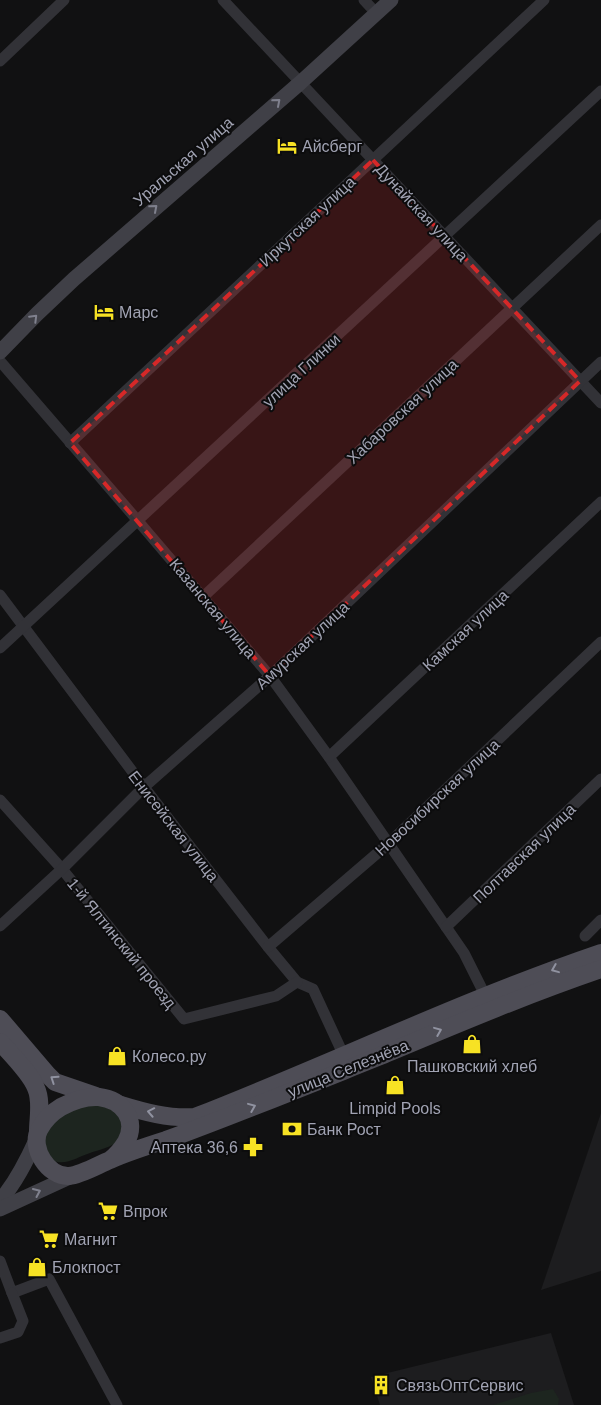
<svg xmlns="http://www.w3.org/2000/svg" width="601" height="1405" font-family="Arial,sans-serif">
	<style>
		.built { fill: #1d1d1f }
		.green { fill: #1d251f }
		.lines { fill: none; stroke-linecap: round; stroke-linejoin: round }
		.minor { stroke: #323237; stroke-width: 11 }
		.secondary { stroke: #404047; stroke-width: 15 }
		.primary { stroke: #4e4d56; stroke-width: 18 }
		.oneway { stroke: #7f808d }
		.oneway2 { stroke: #9092a0 }
		.marked { fill: #d62828; fill-opacity: 0.2; stroke: #d62828; stroke-width: 4; stroke-dasharray: 10 6; stroke-linejoin: round }
		.labels { text-anchor: middle; stroke-width: 4; stroke-linejoin: round; paint-order: stroke }
		.poi-label { font-size: 16px; fill: #a1a3b3; stroke: #0c0c0d; text-anchor: start }
		.street-label { font-size: 16px; fill: #a1a3b3; stroke: #0c0c0d }
	</style>
	<rect width="100%" height="100%" fill="#111112"/>
	<!-- built -->
	<g class="built">
		<polygon points="601,1113 601,1271 541,1290"/>
		<polygon points="551,1333 574,1405 380,1405 371,1377"/>
	</g>
	<!-- green -->
	<g class="green">
		<path d="M85,1105l18,1 17,8c2,8 5,18 -1,26 -6,7 -21,10 -29,13 -13,4 -30,17 -42,3 -1,-2 -4,-5 -4,-7 -1,-4 0,-11 0,-15l19,-21z"/>
		<polygon points="553,1389 559,1399 558,1405 493,1405 531,1393"/>
	</g>
	<g class="lines">
		<!-- minor -->
		<g class="minor">
			<polyline points="223,0 601,403"/>
			<polyline points="364,0 377,14"/>
			<polyline points="0,61 64,0"/>
			<polyline points="0,361 138,521 270,676 329,757 464,953 486,997"/>
			<polyline points="70,443 544,0"/>
			<polyline points="0,595 144,787 268,947 297,982 313,989 344,1056"/>
			<polyline points="203,597 601,225"/>
			<polyline points="0,648 601,91"/>
			<polyline points="329,757 601,502"/>
			<polyline points="0,800 62,869 184,1019 276,996 297,982"/>
			<polyline points="0,926 62,869 144,787 270,676 601,362"/>
			<polyline points="446,927 601,779"/>
			<polyline points="585,936 601,920"/>
			<polyline points="268,947 388,844 601,642"/>
			<polyline points="0,1261 12,1293 49,1279 117,1405"/>
			<polyline points="0,1338 18,1332 23,1321 12,1293"/>
		</g>
		<!-- secondary -->
		<g class="secondary">
			<polyline points="0,352 37,314 74,279 300,83 391,0"/>
			<path d="M0,1201c16,-19 26,-39 36,-61"/>
			<polyline points="0,1209 74,1175"/>
		</g>
		<!-- primary -->
		<g class="primary">
			<polyline points="0,1019 47,1074 55,1082 96,1096"/>
			<path d="M0,1042c11,12 31,32 36,46 6,13 2,30 2,43"/>
			<path d="M118,1104c26,8 51,15 77,13 136,-53 268,-117 406,-164"/>
			<path d="M110,1160c7,-5 11,-10 16,-18 12,-22 -3,-42 -27,-45 -14,-1 -27,4 -38,10 -10,6 -17,13 -22,23 -9,18 9,47 30,46 12,-1 29,-11 41,-16 18,-8 37,-14 56,-20 71,-26 142,-55 212,-83 74,-31 147,-62 223,-88"/>
		</g>
	</g>
	<!-- one-way arrows -->
	<defs><path id="oneway-chevron" d="M-2-3.5L2.5 0L-2 3.5" fill="none" stroke-width="1.6" stroke-linecap="round" stroke-linejoin="round" transform="scale(1.25)"/></defs>
	<g class="oneway">
		<use href="#oneway-chevron" transform="translate(277 102) rotate(-41)"/>
		<use href="#oneway-chevron" transform="translate(154 208) rotate(-41)"/>
		<use href="#oneway-chevron" transform="translate(34 318) rotate(-45)"/>
		<use href="#oneway-chevron" transform="translate(37 1192) rotate(-24)"/>
	</g>
	<g class="oneway2">
		<use href="#oneway-chevron" transform="translate(555 969) rotate(158)"/>
		<use href="#oneway-chevron" transform="translate(438 1031) rotate(-22)"/>
		<use href="#oneway-chevron" transform="translate(54 1079) rotate(-146)"/>
		<use href="#oneway-chevron" transform="translate(252 1107) rotate(-22)"/>
		<use href="#oneway-chevron" transform="translate(151 1112) rotate(-169)"/>
	</g>
	<!-- marked area -->
	<path class="marked" d="M373,160l207,221 -310,295 -200,-233z"/>
	<!-- icons -->
	<defs>
		<symbol id="hotel-bare" viewBox="-9 -9 18 18"><path d="M-6-4.5h1.5V1H6V5H4.5V3h-9V5H-6ZM-4 0a1.8 1.8 0 1 1 3.6 0ZM.5 0V-2.5h3Q6-2.5 6 0Z" fill="#f7e224" stroke="#0c0c0d" stroke-width="2.5" paint-order="stroke"/></symbol>
		<symbol id="shop-bare" viewBox="-9 -9 18 18"><path d="M-5-2.5h2.3a2.7 3.5 0 0 1 5.4 0H5L5.5 6h-11ZM-1.5-2.5h3a1.5 2.3 0 0 0-3 0Z" fill="#f7e224" stroke="#0c0c0d" stroke-width="2.5" paint-order="stroke"/></symbol>
		<symbol id="bank-bare" viewBox="-9 -9 18 18"><path d="M-6-4H6V4H-6ZM0-2.3a2.3 2.3 0 1 0 0 4.6a2.3 2.3 0 1 0 0-4.6Z" fill="#f7e224" stroke="#0c0c0d" stroke-width="2.5" paint-order="stroke"/></symbol>
		<symbol id="pharmacy-bare" viewBox="-9 -9 18 18"><path d="M-2-6h4v4h4v4h-4v4h-4v-4h-4v-4h4Z" fill="#f7e224" stroke="#0c0c0d" stroke-width="2.5" paint-order="stroke"/></symbol>
		<symbol id="supermarket-bare" viewBox="-9 -9 18 18"><path d="M-6-5.5h2.5l.6 2H6L4.5 2H-2.5L-4.4-4H-6ZM-1.5 3.2a1.3 1.3 0 1 0 .1 0ZM3 3.2a1.3 1.3 0 1 0 .1 0Z" fill="#f7e224" stroke="#0c0c0d" stroke-width="2.5" paint-order="stroke"/></symbol>
		<symbol id="building-bare" viewBox="-9 -9 18 18"><path d="M-4-6H4V6H1V3H-1V6H-4ZM-2.5-4.3h1.7v1.8h-1.7ZM.8-4.3h1.7v1.8H.8ZM-2.5-1h1.7V.8h-1.7ZM.8-1h1.7V.8H.8Z" fill="#f7e224" stroke="#0c0c0d" stroke-width="2.5" paint-order="stroke"/></symbol>
	</defs>
	<g fill-rule="evenodd">
		<use href="#hotel-bare" x="273" y="132" width="28" height="28"/>
		<use href="#hotel-bare" x="90" y="298" width="28" height="28"/>
		<use href="#shop-bare" x="458" y="1030" width="28" height="28"/>
		<use href="#shop-bare" x="103" y="1042" width="28" height="28"/>
		<use href="#shop-bare" x="381" y="1071" width="28" height="28"/>
		<use href="#bank-bare" x="278" y="1115" width="28" height="28"/>
		<use href="#pharmacy-bare" x="239" y="1133" width="28" height="28"/>
		<use href="#supermarket-bare" x="94" y="1197" width="28" height="28"/>
		<use href="#supermarket-bare" x="35" y="1225" width="28" height="28"/>
		<use href="#shop-bare" x="23" y="1253" width="28" height="28"/>
		<use href="#building-bare" x="367" y="1371" width="28" height="28"/>
	</g>
	<g class="labels">
		<!-- poi labels -->
		<g class="poi-label">
			<text x="302" y="152">Айсберг</text>
			<text x="119" y="318">Марс</text>
			<text x="132" y="1062">Колесо.ру</text>
			<text x="472" y="1072" text-anchor="middle">Пашковский хлеб</text>
			<text x="395" y="1114" text-anchor="middle">Limpid Pools</text>
			<text x="307" y="1135">Банк Рост</text>
			<text x="238" y="1153" text-anchor="end">Аптека 36,6</text>
			<text x="123" y="1217">Впрок</text>
			<text x="64" y="1245">Магнит</text>
			<text x="52" y="1273">Блокпост</text>
			<text x="396" y="1391">СвязьОптСервис</text>
		</g>
		<!-- street labels -->
		<g class="street-label">
			<text transform="translate(183 161) rotate(-41)" y="6">Уральская улица</text>
			<text transform="translate(422 212) rotate(47)" y="6">Дунайская улица</text>
			<text transform="translate(307 221) rotate(-43)" y="6">Иркутская улица</text>
			<text transform="translate(301 370) rotate(-43)" y="6">улица Глинки</text>
			<text transform="translate(402 411) rotate(-43)" y="6">Хабаровская улица</text>
			<text transform="translate(213 608) rotate(50)" y="6">Казанская улица</text>
			<text transform="translate(465 630) rotate(-43)" y="6">Камская улица</text>
			<text transform="translate(302 645) rotate(-43)" y="6">Амурская улица</text>
			<text transform="translate(437 797) rotate(-43)" y="6">Новосибирская улица</text>
			<text transform="translate(174 826) rotate(52)" y="6">Енисейская улица</text>
			<text transform="translate(524 853) rotate(-44)" y="6">Полтавская улица</text>
			<text transform="translate(122 943) rotate(51)" y="6">1-й Ялтинский проезд</text>
			<text transform="translate(348 1068) rotate(-22)" y="6">улица Селезнёва</text>
		</g>
	</g>
</svg>
